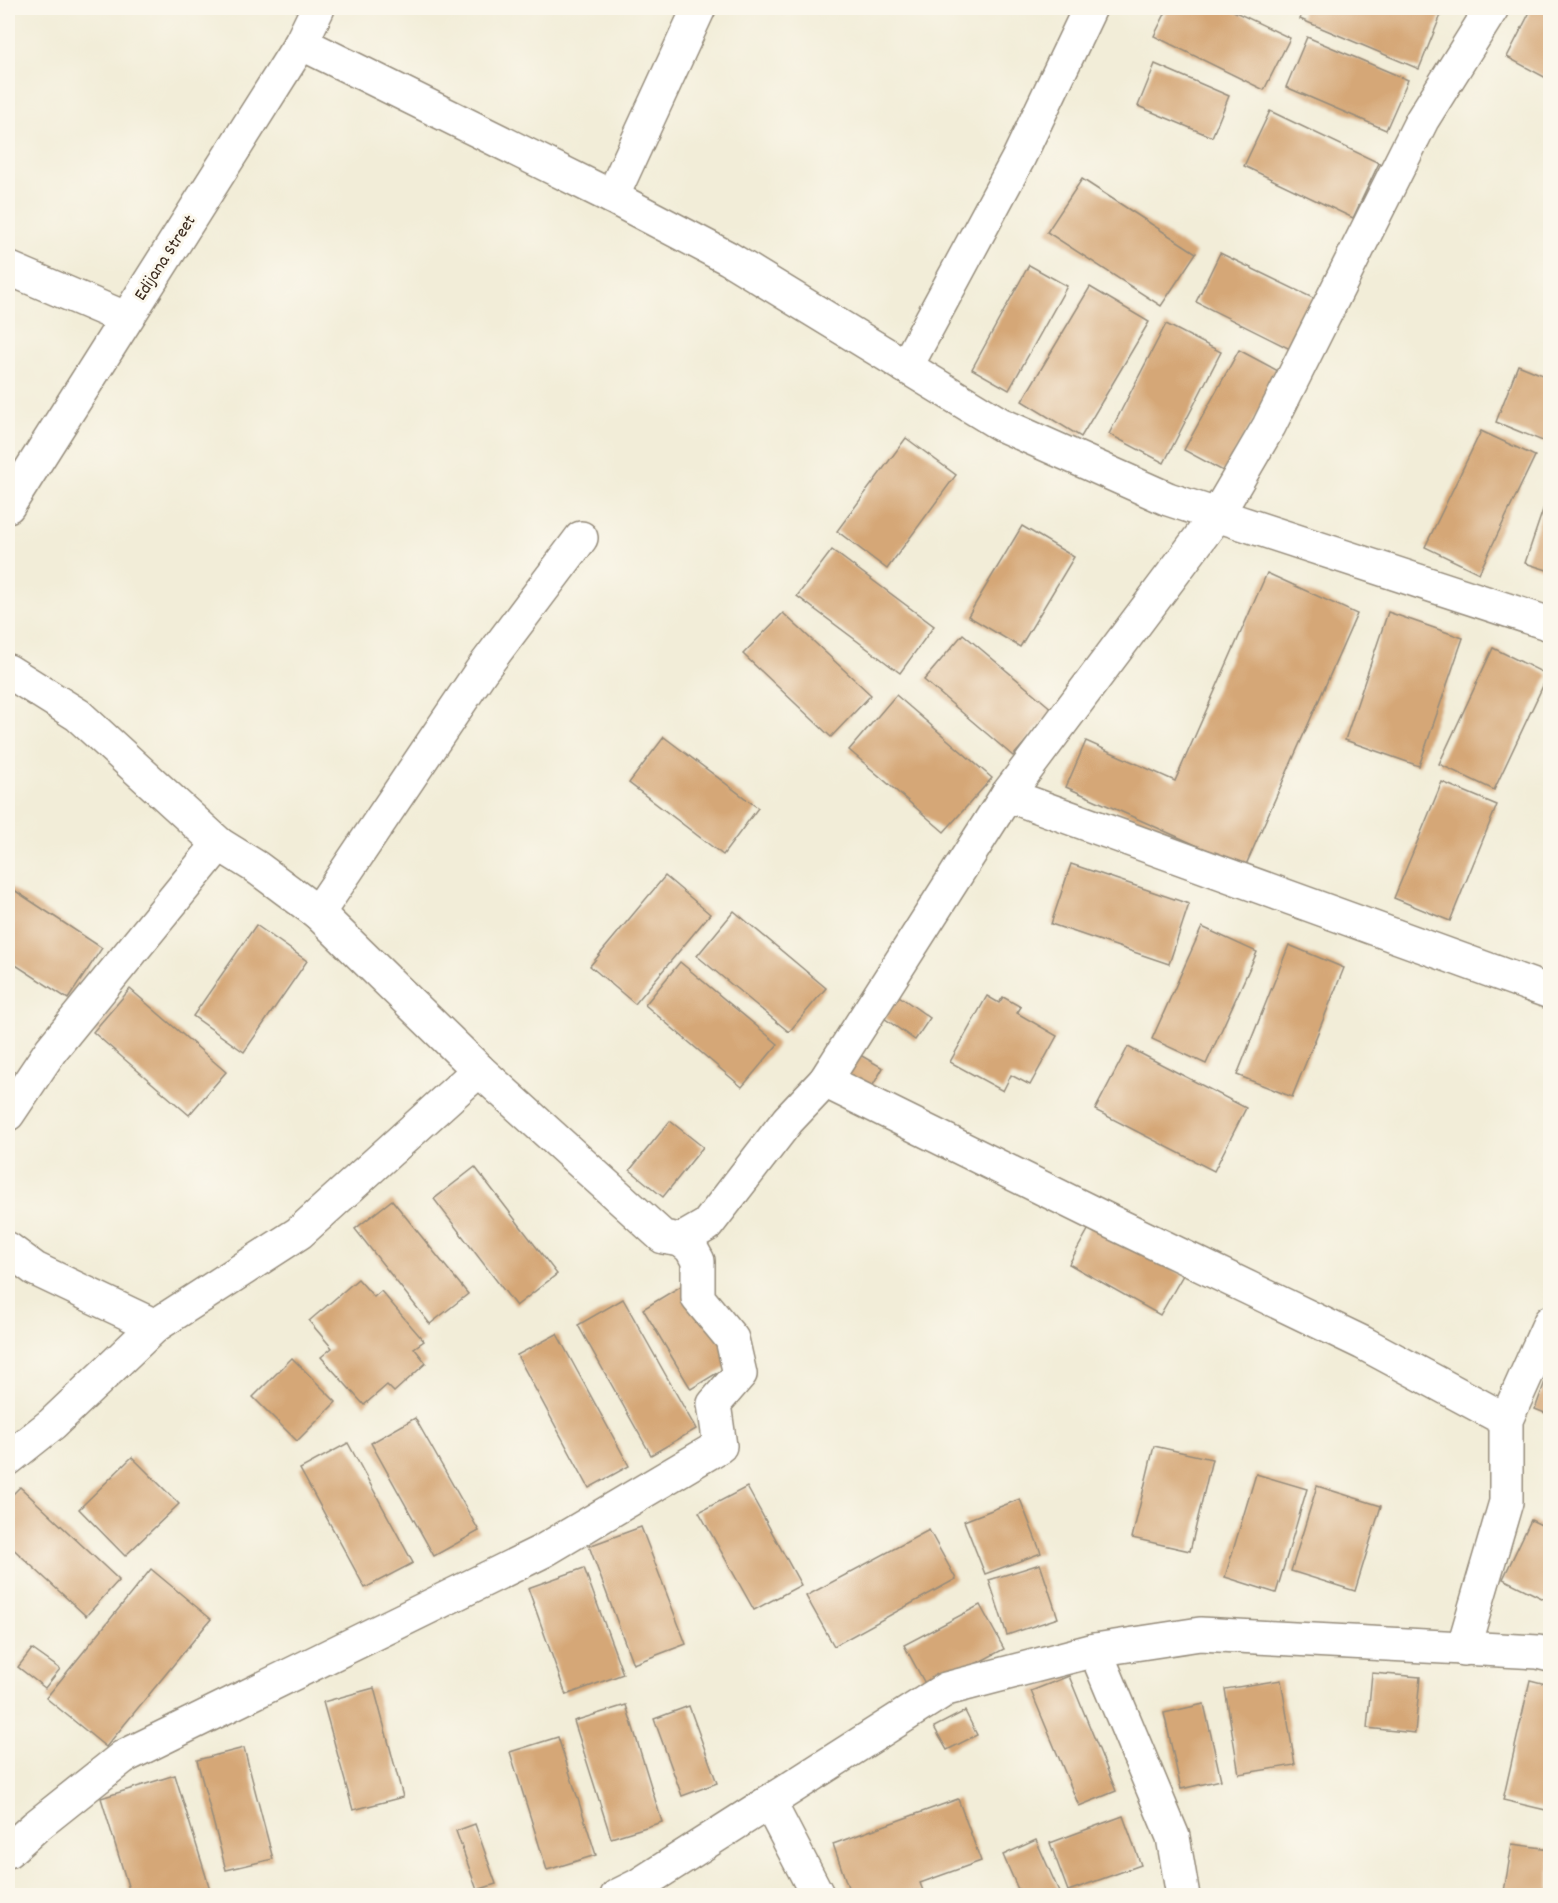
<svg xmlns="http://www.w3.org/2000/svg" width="1558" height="1903" font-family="Dekko,sans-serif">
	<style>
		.building { fill: #d5a777 }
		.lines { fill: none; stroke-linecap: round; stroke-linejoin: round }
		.minor-casing { stroke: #968c7b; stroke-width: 36 }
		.minor { stroke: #fff; stroke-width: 33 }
		.labels { text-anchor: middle; stroke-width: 6; stroke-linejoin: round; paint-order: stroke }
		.street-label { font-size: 18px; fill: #3b2a1e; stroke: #fbf7ec }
	</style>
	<rect width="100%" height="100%" fill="#fbf7ec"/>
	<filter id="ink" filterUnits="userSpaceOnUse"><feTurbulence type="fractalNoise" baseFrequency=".0167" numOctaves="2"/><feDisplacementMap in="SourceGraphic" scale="12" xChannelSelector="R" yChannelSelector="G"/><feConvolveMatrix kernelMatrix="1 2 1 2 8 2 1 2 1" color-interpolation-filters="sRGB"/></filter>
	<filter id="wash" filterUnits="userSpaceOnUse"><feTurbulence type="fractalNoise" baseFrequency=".008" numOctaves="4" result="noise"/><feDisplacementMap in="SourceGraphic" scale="24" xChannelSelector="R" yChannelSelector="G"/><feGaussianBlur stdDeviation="1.35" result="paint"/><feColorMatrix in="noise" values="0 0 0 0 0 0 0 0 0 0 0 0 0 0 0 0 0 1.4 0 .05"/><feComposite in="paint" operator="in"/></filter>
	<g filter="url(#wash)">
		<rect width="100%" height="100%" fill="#f2edd8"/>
		<g id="blocks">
			<!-- building -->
			<g class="building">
				<polygon points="1168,8 1227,8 1290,38 1264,90 1154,36"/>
				<polygon points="1304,8 1437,8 1443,10 1419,69 1300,19"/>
				<polygon points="1532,8 1550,8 1550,80 1507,57"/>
				<polygon points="1307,37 1408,80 1386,130 1286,87"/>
				<polygon points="1155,64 1229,96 1212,137 1138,106"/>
				<polygon points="1270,111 1379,163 1353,218 1244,166"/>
				<polygon points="1082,179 1196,253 1161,306 1047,232"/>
				<polygon points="1220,253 1315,299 1290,349 1196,302"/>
				<polygon points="1029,265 1067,286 1009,390 972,369"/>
				<polygon points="1090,287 1149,322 1081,437 1022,401"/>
				<polygon points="1166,324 1221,352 1164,463 1109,434"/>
				<polygon points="1239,350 1280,372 1225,472 1184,450"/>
				<polygon points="1518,365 1550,378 1550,444 1496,422"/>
				<polygon points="1481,431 1535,456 1479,573 1425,547"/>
				<polygon points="906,438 956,475 887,569 837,531"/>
				<polygon points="1550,489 1550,571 1525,563"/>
				<polygon points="1022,526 1074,557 1020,647 968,616"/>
				<polygon points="832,550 934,626 900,673 797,596"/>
				<polygon points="1267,573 1357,614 1245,867 1066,787 1086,741 1175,781"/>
				<polygon points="1388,612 1463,638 1419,766 1345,740"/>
				<polygon points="783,613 871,695 831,737 743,654"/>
				<polygon points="963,634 1053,710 1013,756 924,680"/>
				<polygon points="1493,648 1548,675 1494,790 1439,764"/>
				<polygon points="896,695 992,778 944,832 849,750"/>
				<polygon points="664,737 758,808 723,855 629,783"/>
				<polygon points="1442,782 1497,805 1450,921 1394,898"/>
				<polygon points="1071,864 1189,904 1169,964 1051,924"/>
				<polygon points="665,876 710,914 635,1004 590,966"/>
				<polygon points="8,886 102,948 68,999 8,960"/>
				<polygon points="734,911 826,988 789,1032 697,956"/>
				<polygon points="256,925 307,961 244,1052 193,1016"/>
				<polygon points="1202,927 1257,952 1206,1064 1152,1039"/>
				<polygon points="1289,945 1344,968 1292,1097 1237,1075"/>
				<polygon points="680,962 778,1044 742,1087 645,1005"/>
				<polygon points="130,989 226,1072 189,1115 93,1032"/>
				<polygon points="899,996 930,1018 915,1040 884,1018"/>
				<polygon points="987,996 999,1003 1003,997 1021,1007 1017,1013 1057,1036 1030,1085 1011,1075 1003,1091 950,1062"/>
				<polygon points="1128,1047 1246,1108 1214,1171 1095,1110"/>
				<polygon points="853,1051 883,1068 869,1092 839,1074"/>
				<polygon points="670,1121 703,1147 663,1197 630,1170"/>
				<polygon points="475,1167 557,1274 516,1306 434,1199"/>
				<polygon points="392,1200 468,1294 430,1324 355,1229"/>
				<polygon points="1092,1223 1183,1275 1160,1315 1069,1264"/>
				<polygon points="358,1279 374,1297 381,1291 424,1341 414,1348 426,1363 394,1392 387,1385 364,1405 321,1357 332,1348 309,1321"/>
				<polygon points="686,1283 735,1362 691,1389 643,1309"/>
				<polygon points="623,1299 696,1429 651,1455 578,1325"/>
				<polygon points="557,1334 629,1466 589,1488 517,1355"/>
				<polygon points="292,1358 336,1402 297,1441 253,1397"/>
				<polygon points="1550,1368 1550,1415 1535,1409"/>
				<polygon points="415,1418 479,1531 434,1556 371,1443"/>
				<polygon points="348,1443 413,1563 365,1588 300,1469"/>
				<polygon points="1154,1446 1212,1459 1190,1551 1132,1538"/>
				<polygon points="132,1457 179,1504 125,1556 79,1509"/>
				<polygon points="1256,1474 1307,1489 1276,1593 1225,1577"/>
				<polygon points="1317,1486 1381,1506 1355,1591 1291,1571"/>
				<polygon points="20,1487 119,1580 86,1616 8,1544 8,1499"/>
				<polygon points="747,1487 801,1585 754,1610 699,1512"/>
				<polygon points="1020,1499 1041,1553 985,1574 964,1521"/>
				<polygon points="1531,1520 1550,1529 1550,1602 1503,1579"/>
				<polygon points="641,1527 686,1644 633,1664 589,1546"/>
				<polygon points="929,1530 956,1579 834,1646 806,1596"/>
				<polygon points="1040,1564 1058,1618 1007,1635 989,1580"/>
				<polygon points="584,1568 623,1674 566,1695 528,1588"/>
				<polygon points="151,1569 211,1619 106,1747 46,1698"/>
				<polygon points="980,1605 1004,1649 928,1689 904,1645"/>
				<polygon points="32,1649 60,1669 45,1688 18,1667"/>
				<polygon points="1372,1673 1420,1677 1415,1733 1367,1728"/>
				<polygon points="1069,1676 1116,1791 1079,1806 1031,1691"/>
				<polygon points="1281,1680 1295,1765 1239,1774 1225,1689"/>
				<polygon points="1530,1680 1550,1685 1550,1811 1503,1800"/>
				<polygon points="374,1688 403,1797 353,1810 323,1702"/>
				<polygon points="1204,1704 1221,1780 1181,1789 1164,1713"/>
				<polygon points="626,1705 662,1822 611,1838 574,1721"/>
				<polygon points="689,1706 717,1783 682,1796 654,1719"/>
				<polygon points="965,1711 977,1735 947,1750 934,1727"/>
				<polygon points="558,1737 596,1855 547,1870 510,1752"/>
				<polygon points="244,1748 273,1859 226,1870 197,1760"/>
				<polygon points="175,1775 212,1896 131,1896 101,1798"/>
				<polygon points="958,1799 981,1861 920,1883 925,1896 851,1896 833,1844"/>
				<polygon points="1123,1816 1141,1865 1068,1891 1050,1843"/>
				<polygon points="475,1824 496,1884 477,1890 456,1831"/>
				<polygon points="1036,1840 1061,1896 1021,1896 1003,1855"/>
				<polygon points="1512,1844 1550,1849 1550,1896 1526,1896 1504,1892"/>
			</g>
		</g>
	</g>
	<g filter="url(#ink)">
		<use href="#blocks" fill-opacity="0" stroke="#968c7b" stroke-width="1.5"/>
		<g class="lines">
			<defs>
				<g id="minor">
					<polyline points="301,43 612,197 728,258 1000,424 1168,499 1550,624"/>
					<polyline points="612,197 699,8"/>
					<polyline points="8,268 125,318"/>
					<polyline points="906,367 1018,159 1090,8"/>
					<polyline points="8,506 301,43 318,8"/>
					<polyline points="8,671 78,715 219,844 256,867 318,913 479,1070 663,1237 681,1240 707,1225 788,1120 825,1081 1007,795 1217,515 1269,426 1422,120 1492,8"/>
					<polyline points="1007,795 1550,992"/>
					<polyline points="318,913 481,671 581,538"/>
					<polyline points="825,1081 1103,1218 1363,1343 1506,1420"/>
					<polyline points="8,1114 51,1050 219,844"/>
					<polyline points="8,1249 35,1269 155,1326"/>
					<polyline points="8,1459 52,1424 155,1326 299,1233 479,1070"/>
					<polyline points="1463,1649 1506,1502 1506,1420 1550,1322"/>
					<polyline points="1095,1650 1173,1837 1183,1896"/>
					<polyline points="769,1802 818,1896"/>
					<polyline points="8,1851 35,1827 123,1757 543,1551 720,1446 714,1404 740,1374 732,1339 698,1298 698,1261 691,1248 681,1240"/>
					<polyline points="617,1896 639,1885 946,1689 1095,1650 1200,1634 1538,1652 1550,1655"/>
				</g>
			</defs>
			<!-- minor casing -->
			<use href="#minor" class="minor-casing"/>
			<!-- minor -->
			<use href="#minor" class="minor"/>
		</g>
	</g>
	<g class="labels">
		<!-- street labels -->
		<g class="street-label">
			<text transform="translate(164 257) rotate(-57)" y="6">Edijana Street</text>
		</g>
	</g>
	<!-- margin -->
	<rect width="1558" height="1903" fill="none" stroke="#fbf7ec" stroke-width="30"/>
</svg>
